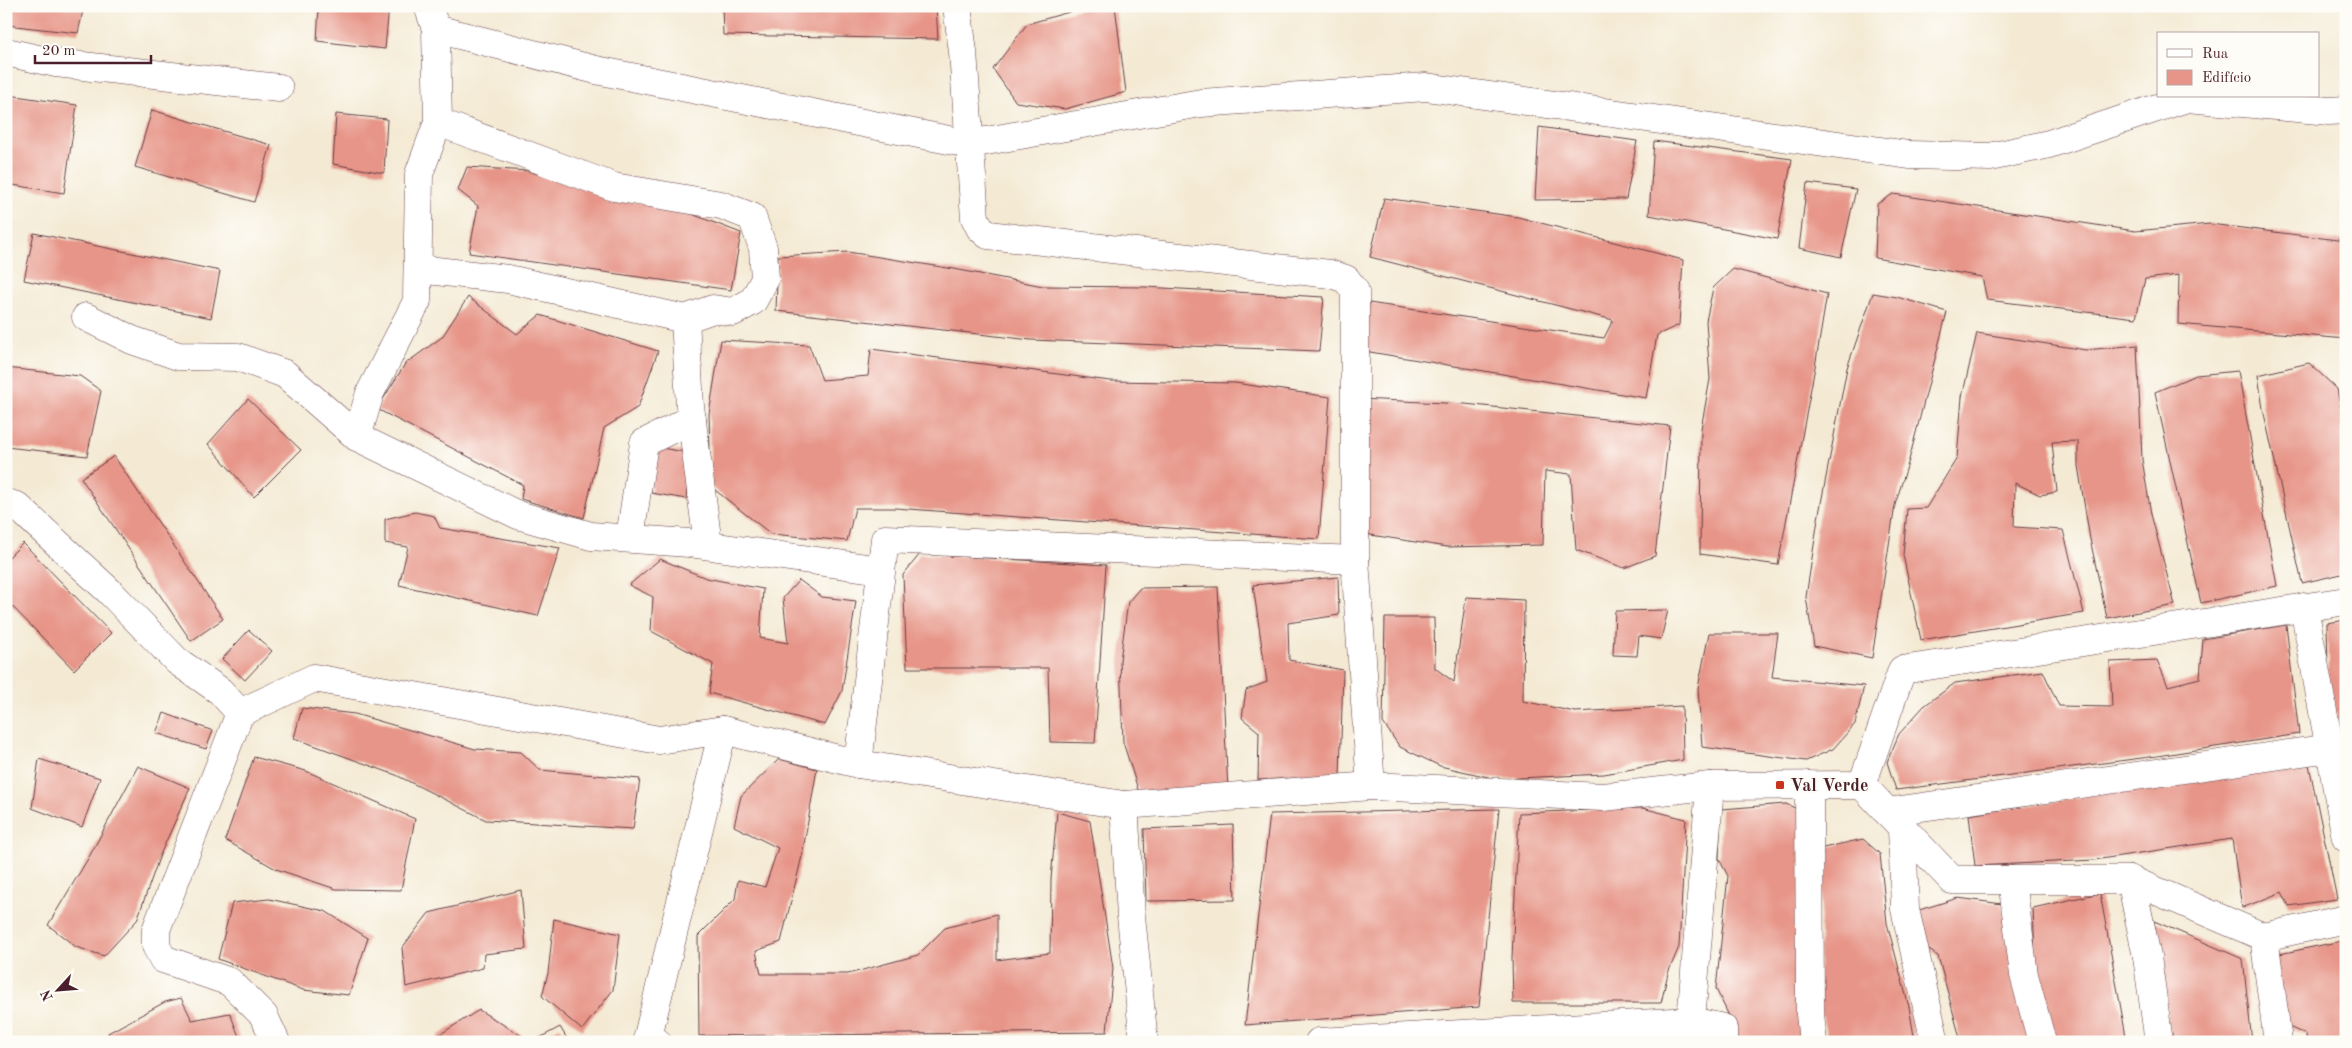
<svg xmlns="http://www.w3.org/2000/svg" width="2352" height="1048" font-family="'Old Standard TT',serif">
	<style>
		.building { fill: #e79588 }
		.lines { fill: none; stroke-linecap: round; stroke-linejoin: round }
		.minor-casing { stroke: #643d44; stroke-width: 29 }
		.minor { stroke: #fff; stroke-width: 28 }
		.poi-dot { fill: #c8321e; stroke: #fdfcf7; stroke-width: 2 }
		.labels { text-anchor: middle; stroke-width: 5; stroke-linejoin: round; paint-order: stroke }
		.poi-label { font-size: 18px; font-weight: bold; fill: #4a1f2b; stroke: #fdfcf7; text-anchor: start }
	</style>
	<rect width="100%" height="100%" fill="#fdfcf7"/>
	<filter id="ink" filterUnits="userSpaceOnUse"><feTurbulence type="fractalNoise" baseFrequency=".02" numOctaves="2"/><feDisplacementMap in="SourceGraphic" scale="10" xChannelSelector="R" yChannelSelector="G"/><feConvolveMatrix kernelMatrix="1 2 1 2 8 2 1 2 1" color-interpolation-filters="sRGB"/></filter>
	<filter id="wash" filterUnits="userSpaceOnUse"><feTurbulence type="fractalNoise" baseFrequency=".0096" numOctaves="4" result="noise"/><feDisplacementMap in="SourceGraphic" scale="20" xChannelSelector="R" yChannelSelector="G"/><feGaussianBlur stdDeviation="1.12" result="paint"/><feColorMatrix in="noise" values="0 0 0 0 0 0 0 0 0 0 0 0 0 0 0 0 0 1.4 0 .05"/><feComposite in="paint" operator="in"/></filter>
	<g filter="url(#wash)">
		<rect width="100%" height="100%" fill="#f4ead4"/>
		<g id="blocks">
			<!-- building -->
			<g class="building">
				<polygon points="6,6 84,6 78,33 6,25"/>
				<polygon points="319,6 389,6 385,49 317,41"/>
				<polygon points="722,6 936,6 938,39 723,35"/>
				<polygon points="1090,6 1115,6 1126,92 1065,109 1016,102 993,69 1027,24"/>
				<polygon points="9,95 77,105 64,193 6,184 6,111"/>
				<polygon points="152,110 271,145 254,202 135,167"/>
				<polygon points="336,114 387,119 384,173 333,164"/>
				<polygon points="1539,127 1637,141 1626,199 1535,200"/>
				<polygon points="1654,141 1792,159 1777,239 1649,215"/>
				<polygon points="467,167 528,171 622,200 676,208 741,233 731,290 469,253 478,206 458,190"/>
				<polygon points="1807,183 1856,189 1841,257 1799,248"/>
				<polygon points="1893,194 2135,231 2210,224 2346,241 2346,339 2178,324 2179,275 2145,279 2136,318 1987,300 1982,277 1875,258 1877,204"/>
				<polygon points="1384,198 1518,217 1683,260 1679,325 1657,335 1646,398 1352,349 1349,300 1604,338 1613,320 1370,257"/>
				<polygon points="34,233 220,271 211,318 24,280"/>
				<polygon points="848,252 954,269 1043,286 1145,287 1324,297 1319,351 1031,340 776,311 778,256"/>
				<polygon points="1733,269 1827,294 1815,367 1778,565 1700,554 1701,429 1710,379 1706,321 1713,288"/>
				<polygon points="1873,293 1897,297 1947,312 1909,460 1895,505 1872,658 1814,646 1806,597 1818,519 1847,368"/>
				<polygon points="468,297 517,334 540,315 658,351 638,407 604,428 584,518 521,499 523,485 377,409 405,364 442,337"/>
				<polygon points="1977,333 2086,350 2137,345 2142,459 2151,514 2175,605 2107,618 2090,539 2078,466 2078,441 2052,442 2057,492 2040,495 2015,483 2014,527 2063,530 2084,613 1921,640 1903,555 1907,509 1926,508 1957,458 1962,397"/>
				<polygon points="721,340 809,345 822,380 868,376 871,349 1110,381 1235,383 1330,397 1319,539 895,508 855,508 847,541 771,534 711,487 709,414"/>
				<polygon points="2309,363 2337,389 2346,435 2346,573 2302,583 2263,409 2258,375"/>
				<polygon points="6,368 80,376 101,391 87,456 6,447"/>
				<polygon points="2238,371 2277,586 2201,603 2155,392 2196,375"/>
				<polygon points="248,399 301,450 254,497 208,444"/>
				<polygon points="1359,399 1465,404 1670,426 1655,556 1624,568 1576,550 1571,474 1545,471 1543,545 1447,547 1352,532"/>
				<polygon points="655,447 691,453 686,499 651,493"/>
				<polygon points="114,456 223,619 191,641 81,478"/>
				<polygon points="415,512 434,516 440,528 560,548 538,616 399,585 408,547 385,543 385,519"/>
				<polygon points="23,543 111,633 74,670 6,600 6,560"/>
				<polygon points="920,554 1106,565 1095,743 1050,742 1048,668 907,668 903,575"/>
				<polygon points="660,559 706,578 763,589 760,638 788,643 783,598 799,580 822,597 856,601 842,691 825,725 709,693 713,664 651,631 653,597 629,585"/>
				<polygon points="1338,577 1339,615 1288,623 1289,660 1343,670 1340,776 1258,780 1259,732 1242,718 1246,690 1267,682 1253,585"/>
				<polygon points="1218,587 1228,791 1142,802 1123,742 1120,660 1128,602 1140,588"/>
				<polygon points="1466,597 1524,600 1523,701 1575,712 1682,706 1683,760 1604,774 1497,779 1440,766 1400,747 1383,723 1385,618 1434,618 1435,668 1454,682"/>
				<polygon points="1668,610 1661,639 1639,636 1637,656 1613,655 1615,611"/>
				<polygon points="2346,620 2346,761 2328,674 2327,623"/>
				<polygon points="2286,625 2299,734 2157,756 1896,790 1887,762 1899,734 1924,706 1955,683 2043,671 2059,706 2112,707 2110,662 2157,660 2168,686 2200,678 2203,639"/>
				<polygon points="249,630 272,651 245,680 222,659"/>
				<polygon points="1709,633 1778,633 1772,677 1864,686 1855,724 1833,749 1806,761 1702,747 1698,688"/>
				<polygon points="302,708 355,714 475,749 521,752 540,770 640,779 633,829 486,820 396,775 294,738"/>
				<polygon points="164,713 213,731 206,749 156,733"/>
				<polygon points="254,757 306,771 415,819 401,890 336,889 276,869 225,840"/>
				<polygon points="39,759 100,778 82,827 32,808"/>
				<polygon points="779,759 817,769 802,856 781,942 756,951 761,974 848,974 918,955 945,928 997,914 997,960 1050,953 1051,879 1057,812 1090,821 1113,968 1107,1032 699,1036 698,936 735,899 738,880 765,887 778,848 734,826 741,796"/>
				<polygon points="2308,760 2337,899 2289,906 2282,892 2242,908 2232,839 2094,860 1975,866 1969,815"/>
				<polygon points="138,766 190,788 160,855 137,920 104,956 76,947 48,925 89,857"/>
				<polygon points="1786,804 1806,813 1800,914 1799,1042 1731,1042 1730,1018 1716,989 1728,876 1719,859 1721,809"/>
				<polygon points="1642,808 1686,819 1679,947 1668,973 1661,1003 1513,1003 1512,958 1519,813"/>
				<polygon points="1499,809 1479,1007 1245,1025 1270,814"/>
				<polygon points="1233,825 1235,900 1146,901 1144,829"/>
				<polygon points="1863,839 1880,854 1887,923 1909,1007 1915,1042 1827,1042 1818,991 1823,848"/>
				<polygon points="521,890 526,949 484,954 483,968 406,987 402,948 429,913"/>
				<polygon points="2100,893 2127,1042 2048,1042 2036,980 2033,908"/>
				<polygon points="1958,898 2002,904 2030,1042 1961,1042 1938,956 1920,944 1916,911"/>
				<polygon points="269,899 325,911 368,938 349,995 303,990 218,959 232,903"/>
				<polygon points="554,919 620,934 613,990 582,1030 542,996 548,973"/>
				<polygon points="2154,921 2243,959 2252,1042 2171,1042"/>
				<polygon points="2346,940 2346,1042 2307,1042 2306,1035 2285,1025 2275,955"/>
				<polygon points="181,998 192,1020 230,1013 241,1042 112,1042 108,1033 165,1002"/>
				<polygon points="479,1010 532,1042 560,1027 569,1042 436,1042 439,1035"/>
			</g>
		</g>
	</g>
	<g filter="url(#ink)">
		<use href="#blocks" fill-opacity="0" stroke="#643d44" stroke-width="1"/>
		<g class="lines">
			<defs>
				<g id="minor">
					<polyline points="428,6 436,29 596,70 969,144 1201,103 1426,87 1909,155 1990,157 2049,144 2187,98 2329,111 2346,110"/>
					<polyline points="957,6 963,52 975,218 980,228 988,235 1330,274 1346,279 1355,291 1355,560"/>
					<polyline points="6,52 56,63 279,88"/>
					<polyline points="418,269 508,279 685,319 713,309 733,312 753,301 765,279 763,248 752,217 721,205 614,187 438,122"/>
					<polyline points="86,317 132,340 178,356 238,357 285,374 357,437 518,515 591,536 689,543 881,570"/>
					<polyline points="685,319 690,406 708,545"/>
					<polyline points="357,437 370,393 417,301 419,174 438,122 436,29"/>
					<polyline points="6,503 17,506 109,591 177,661 220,691 240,713"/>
					<polyline points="630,538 644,443 692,419"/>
					<polyline points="2304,607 2346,838"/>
					<polyline points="723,730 858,764 885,539 1355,560 1371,786"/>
					<polyline points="858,764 1124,805 1371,786 1603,797 1710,786 1862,785 1952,880 2131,880 2264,937 2346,919"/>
					<polyline points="1809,785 1810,1014 1813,1042"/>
					<polyline points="1862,785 1902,670 2346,601"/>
					<polyline points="1124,805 1131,916 1144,1042"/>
					<polyline points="1887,812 2330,748"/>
					<polyline points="1902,828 1905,909 1935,1042"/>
					<polyline points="2012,880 2024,975 2042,1042"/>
					<polyline points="2131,880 2147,957 2159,1042"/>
					<polyline points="2264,937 2278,1042"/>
					<polyline points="1691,1021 1710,786"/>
					<polyline points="276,1042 264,1016 230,982 163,959 156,946 156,930 240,713 314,678 659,740 723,730 648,1036 657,1042"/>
					<polyline points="1319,1042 1691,1021 1723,1028 1723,1042"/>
				</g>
			</defs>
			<!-- minor casing -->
			<use href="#minor" class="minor-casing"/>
			<!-- minor -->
			<use href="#minor" class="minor"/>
		</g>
	</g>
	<!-- markers -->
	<rect class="poi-dot" x="1775" y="780" width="10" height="10" rx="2.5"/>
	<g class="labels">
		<!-- poi labels -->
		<g class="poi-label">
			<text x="1790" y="791">Val Verde</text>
		</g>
	</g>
	<!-- margin -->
	<rect width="2352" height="1048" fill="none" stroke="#fdfcf7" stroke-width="25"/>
	<!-- legend -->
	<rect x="2157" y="32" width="162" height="65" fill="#fdfcf7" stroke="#b5a4a5"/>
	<rect x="2167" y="49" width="25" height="8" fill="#ffffff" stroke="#b5a4a5"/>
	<text x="2202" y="58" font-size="15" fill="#4a1f2b">Rua</text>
	<rect x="2167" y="70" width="25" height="15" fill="#e79588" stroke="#b5a4a5"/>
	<text x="2202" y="82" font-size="15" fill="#4a1f2b">Edifício</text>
	<!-- north arrow -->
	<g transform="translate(58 990) rotate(244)" stroke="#fdfcf7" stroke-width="4" paint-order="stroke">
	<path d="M0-4L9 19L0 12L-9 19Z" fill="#4a1f2b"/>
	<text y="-8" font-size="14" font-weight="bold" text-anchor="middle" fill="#4a1f2b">N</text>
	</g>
	<!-- scale -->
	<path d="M35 55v8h116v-8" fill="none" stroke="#4a1f2b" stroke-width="2.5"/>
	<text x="42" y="55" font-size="15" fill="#4a1f2b" stroke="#fdfcf7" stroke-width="4" paint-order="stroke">20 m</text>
</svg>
